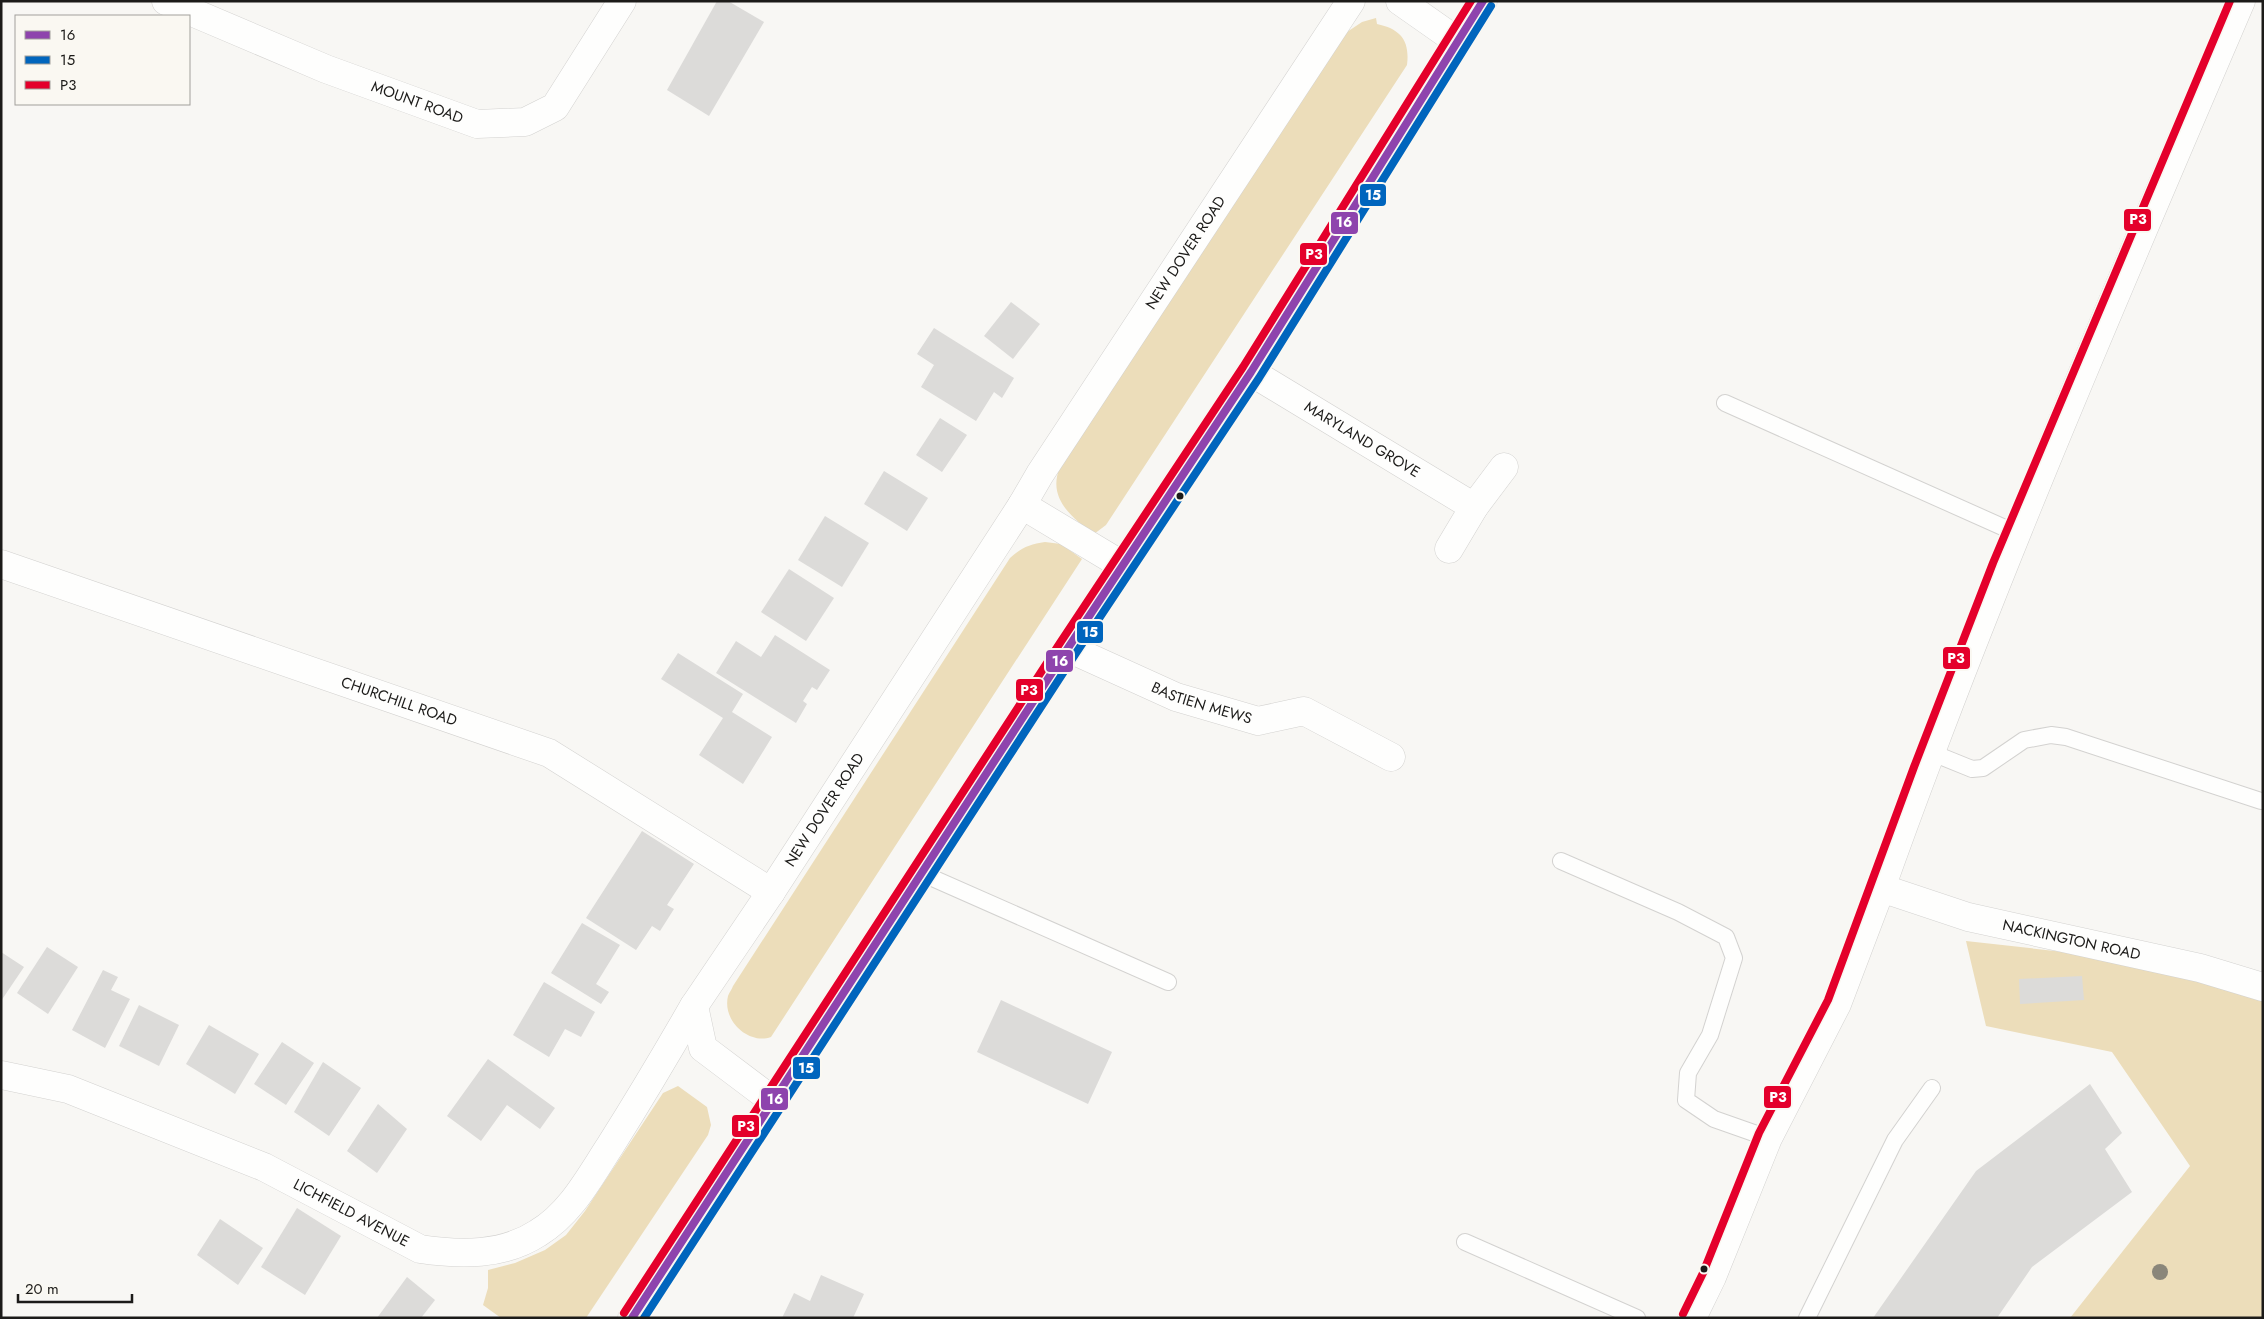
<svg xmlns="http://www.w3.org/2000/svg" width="2264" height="1319" font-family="Jost,sans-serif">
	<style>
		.green { fill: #ecddba }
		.building { fill: #dcdbd9 }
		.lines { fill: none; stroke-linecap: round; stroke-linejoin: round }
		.service-casing { stroke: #d3d2d0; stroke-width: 18 }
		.minor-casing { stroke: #d3d2d0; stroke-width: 29 }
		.tertiary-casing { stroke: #d3d2d0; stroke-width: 29 }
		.secondary-casing { stroke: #d3d2d0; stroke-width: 29 }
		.primary-casing { stroke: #d3d2d0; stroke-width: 29 }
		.service { stroke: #fefefd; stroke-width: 16 }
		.minor { stroke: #fefefd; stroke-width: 28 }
		.tertiary { stroke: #fefefd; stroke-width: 28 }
		.secondary { stroke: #fefefd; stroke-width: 28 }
		.primary { stroke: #fefefd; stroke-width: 28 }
		.bus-1-casing { stroke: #faf8f2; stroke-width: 11 }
		.bus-2-casing { stroke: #faf8f2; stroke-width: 11 }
		.bus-3-casing { stroke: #faf8f2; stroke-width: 11 }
		.bus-1 { stroke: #8e44ad; stroke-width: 8 }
		.bus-2 { stroke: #0065bd; stroke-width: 8 }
		.bus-3 { stroke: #e4002b; stroke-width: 8 }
		.tree { fill: #8a867a }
		.bus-dot { fill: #1c1b19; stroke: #faf8f2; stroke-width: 2 }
		.labels { text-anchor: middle; stroke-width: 4.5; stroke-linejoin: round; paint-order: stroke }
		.street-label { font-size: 15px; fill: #1c1b19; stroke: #faf8f2 }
		.line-badge { stroke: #faf8f2; stroke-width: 2 }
		.badge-label { font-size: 14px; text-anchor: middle; font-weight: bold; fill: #fff }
	</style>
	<rect width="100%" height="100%" fill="#f8f7f4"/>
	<!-- green -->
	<g class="green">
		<path d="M1376,18l1,6c24,5 33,17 30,41l-301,460 -12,9c-23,-17 -47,-36 -34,-67l287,-435 15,-10z"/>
		<path d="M1045,542l16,2 21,15 -311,478c-22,8 -49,-16 -43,-41 1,-3 4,-7 5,-10l277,-428c11,-10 20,-14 35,-16z"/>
		<polygon points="1966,941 2091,955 2193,978 2263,999 2263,1318 2070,1318 2190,1166 2112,1052 1986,1026"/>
		<polygon points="678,1086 707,1107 711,1125 708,1135 586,1318 501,1318 483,1305 488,1288 488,1270 515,1263 545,1250 566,1235 585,1211 663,1093"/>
	</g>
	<!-- building -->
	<g class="building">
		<polygon points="717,1 728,1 764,22 709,116 667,90"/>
		<polygon points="1011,302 1040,324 1013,359 984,336"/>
		<polygon points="934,328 1014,378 1002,398 994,392 976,421 921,387 934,365 917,354"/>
		<polygon points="940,418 967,435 942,472 916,455"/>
		<polygon points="884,471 928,498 907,531 864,504"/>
		<polygon points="825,516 869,543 842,587 798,560"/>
		<polygon points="789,569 834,598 806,641 761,612"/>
		<polygon points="775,635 830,670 817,690 812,687 803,701 807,704 796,723 716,673 736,641 761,657"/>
		<polygon points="678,653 743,694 732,712 772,737 743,784 699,755 723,718 661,679"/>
		<polygon points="642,831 694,864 667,905 674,909 660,931 652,926 636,950 586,918"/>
		<polygon points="582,923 620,945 596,984 609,992 601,1004 551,973"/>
		<polygon points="47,947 78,967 48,1014 17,993"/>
		<polygon points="1,952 24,967 1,1001"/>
		<polygon points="103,970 118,977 111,990 130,999 105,1048 72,1030"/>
		<polygon points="2082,976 2084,1000 2020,1004 2019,979"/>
		<polygon points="544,982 595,1012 581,1037 565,1029 549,1057 513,1035"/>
		<polygon points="1001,1000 1112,1052 1088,1104 977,1052"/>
		<polygon points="139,1005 179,1025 159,1066 119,1046"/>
		<polygon points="209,1025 259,1054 235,1094 186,1064"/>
		<polygon points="282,1042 314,1063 286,1105 254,1084"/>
		<polygon points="488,1059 555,1108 540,1129 507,1105 481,1141 447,1116"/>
		<polygon points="323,1062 361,1088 329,1136 294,1112"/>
		<polygon points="2090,1084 2122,1133 2105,1149 2132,1192 2032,1267 1997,1318 1873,1318 1976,1171"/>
		<polygon points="378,1104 407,1129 377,1173 347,1151"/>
		<polygon points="297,1208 341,1236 305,1295 261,1267"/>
		<polygon points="220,1219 263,1248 238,1285 197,1255"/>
		<polygon points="821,1275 864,1294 853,1318 782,1318 794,1293 810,1301"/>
		<polygon points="407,1277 435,1300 421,1318 377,1318"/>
	</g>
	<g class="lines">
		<defs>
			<g id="service">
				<polyline points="1725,403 2016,533"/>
				<polyline points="1930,752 1972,769 1983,768 2024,740 2051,735 2066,737 2261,801"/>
				<polyline points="1561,861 1678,912 1726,937 1734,958 1710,1035 1688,1073 1686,1100 1714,1119 1768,1138"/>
				<polyline points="921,873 1168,982"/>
				<polyline points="1465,1242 1637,1318"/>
				<polyline points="1807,1318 1895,1140 1932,1088"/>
			</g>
			<g id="minor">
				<path id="s1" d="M166,1l160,68 151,55 48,-2 30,-15 67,-106"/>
				<polyline points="1400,1 1457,41"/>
				<path id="s2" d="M1251,372l223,135"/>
				<polyline points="1022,505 1122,565"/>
				<polyline points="1449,549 1474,507 1504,467"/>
				<path id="s3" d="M1,564l548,189 222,139"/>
				<path id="s4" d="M1068,648l108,49 82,24 46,-10 87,46"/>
				<path id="s5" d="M1,1075l67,14 196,78 156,82c40,6 83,7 118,-16 33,-20 51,-55 72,-87 29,-46 57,-93 84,-140"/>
				<path id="s6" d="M772,1100l-69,-52 -9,-42 77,-114 251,-387 18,-31 311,-473"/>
			</g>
			<path id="tertiary" d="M1881,888c107,-300 234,-593 360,-887"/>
			<g id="secondary">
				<path id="s7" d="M1692,1318l20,-41 56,-139 69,-134 44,-116 87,29 232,51 63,19"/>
			</g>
			<polyline id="primary" points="632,1318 1068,648 1251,372 1483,1"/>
		</defs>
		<!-- service casing -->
		<use href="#service" class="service-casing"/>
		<!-- minor casing -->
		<use href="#minor" class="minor-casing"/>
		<!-- tertiary casing -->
		<use href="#tertiary" class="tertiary-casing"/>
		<!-- secondary casing -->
		<use href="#secondary" class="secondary-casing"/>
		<!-- primary casing -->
		<use href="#primary" class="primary-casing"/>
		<!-- service -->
		<use href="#service" class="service"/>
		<!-- minor -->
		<use href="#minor" class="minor"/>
		<!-- tertiary -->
		<use href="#tertiary" class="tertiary"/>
		<!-- secondary -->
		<use href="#secondary" class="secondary"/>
		<!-- primary -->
		<use href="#primary" class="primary"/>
		<defs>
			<polyline id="bus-1" points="632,1318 1068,648 1251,372 1483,1"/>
			<polyline id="bus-2" points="644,1318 1076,653 1259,378 1491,6"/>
			<g id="bus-3">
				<polyline points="624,1313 1060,643 1243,367 1471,1"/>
				<polyline points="1683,1314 1703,1273 1759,1133 1828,1000 1914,767 1993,563 2230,1"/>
			</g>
		</defs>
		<!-- bus-1 casing -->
		<use href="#bus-1" class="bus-1-casing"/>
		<!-- bus-2 casing -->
		<use href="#bus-2" class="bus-2-casing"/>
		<!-- bus-3 casing -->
		<use href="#bus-3" class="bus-3-casing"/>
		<!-- bus-1 -->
		<use href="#bus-1" class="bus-1"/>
		<!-- bus-2 -->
		<use href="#bus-2" class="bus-2"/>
		<!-- bus-3 -->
		<use href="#bus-3" class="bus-3"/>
	</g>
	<!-- trees -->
	<circle class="tree" cx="2160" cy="1272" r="8"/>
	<!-- markers -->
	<g class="bus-dot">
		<circle cx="1180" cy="496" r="4.5"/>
		<circle cx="1704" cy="1269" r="4.5"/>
	</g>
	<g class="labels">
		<!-- street labels -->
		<g class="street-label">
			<text dy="5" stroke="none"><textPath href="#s1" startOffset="271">MOUNT ROAD</textPath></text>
			<text dy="5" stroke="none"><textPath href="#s6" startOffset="1029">NEW DOVER ROAD</textPath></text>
			<text dy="5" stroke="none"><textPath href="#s2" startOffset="130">MARYLAND GROVE</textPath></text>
			<text dy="5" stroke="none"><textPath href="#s3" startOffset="421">CHURCHILL ROAD</textPath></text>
			<text dy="5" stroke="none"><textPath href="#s4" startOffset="145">BASTIEN MEWS</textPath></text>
			<text dy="5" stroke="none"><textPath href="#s6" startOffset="365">NEW DOVER ROAD</textPath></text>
			<text dy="5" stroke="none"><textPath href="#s7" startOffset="668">NACKINGTON ROAD</textPath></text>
			<text dy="5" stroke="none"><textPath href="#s5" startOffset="378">LICHFIELD AVENUE</textPath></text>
		</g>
	</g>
	<g class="line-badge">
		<rect x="1359" y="183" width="28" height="24" rx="5" fill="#0065bd"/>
		<rect x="2123" y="208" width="29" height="24" rx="5" fill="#e4002b"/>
		<rect x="1330" y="211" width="29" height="24" rx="5" fill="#8e44ad"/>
		<rect x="1299" y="242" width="29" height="24" rx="5" fill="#e4002b"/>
		<rect x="1076" y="620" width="28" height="24" rx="5" fill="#0065bd"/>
		<rect x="1942" y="646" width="29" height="24" rx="5" fill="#e4002b"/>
		<rect x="1045" y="649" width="29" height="24" rx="5" fill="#8e44ad"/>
		<rect x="1015" y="678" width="29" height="24" rx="5" fill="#e4002b"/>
		<rect x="792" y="1056" width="29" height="24" rx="5" fill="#0065bd"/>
		<rect x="1763" y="1085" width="29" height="24" rx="5" fill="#e4002b"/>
		<rect x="760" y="1087" width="29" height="24" rx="5" fill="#8e44ad"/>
		<rect x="731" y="1114" width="29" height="24" rx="5" fill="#e4002b"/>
	</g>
	<g class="badge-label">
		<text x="1373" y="200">15</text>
		<text x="2138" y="224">P3</text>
		<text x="1344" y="227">16</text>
		<text x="1314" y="259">P3</text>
		<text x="1090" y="637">15</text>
		<text x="1956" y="663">P3</text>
		<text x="1060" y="666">16</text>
		<text x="1029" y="695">P3</text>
		<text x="806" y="1073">15</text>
		<text x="1778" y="1102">P3</text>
		<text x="775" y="1104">16</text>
		<text x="746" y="1131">P3</text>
	</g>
	<!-- border -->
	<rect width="2264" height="1319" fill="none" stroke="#1c1b19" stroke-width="5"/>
	<!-- legend -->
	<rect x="15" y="15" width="175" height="90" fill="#faf8f2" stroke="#a1a09b"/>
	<rect x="25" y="31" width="25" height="8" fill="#8e44ad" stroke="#a1a09b"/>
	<text x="60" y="40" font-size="15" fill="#1c1b19">16</text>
	<rect x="25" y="56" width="25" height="8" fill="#0065bd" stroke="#a1a09b"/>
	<text x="60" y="65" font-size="15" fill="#1c1b19">15</text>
	<rect x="25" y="81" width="25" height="8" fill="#e4002b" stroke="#a1a09b"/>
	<text x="60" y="90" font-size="15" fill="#1c1b19">P3</text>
	<!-- scale -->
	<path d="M18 1294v8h114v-8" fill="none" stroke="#1c1b19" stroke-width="2.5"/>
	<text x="25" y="1294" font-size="15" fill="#1c1b19" stroke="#faf8f2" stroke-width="4" paint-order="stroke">20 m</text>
</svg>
